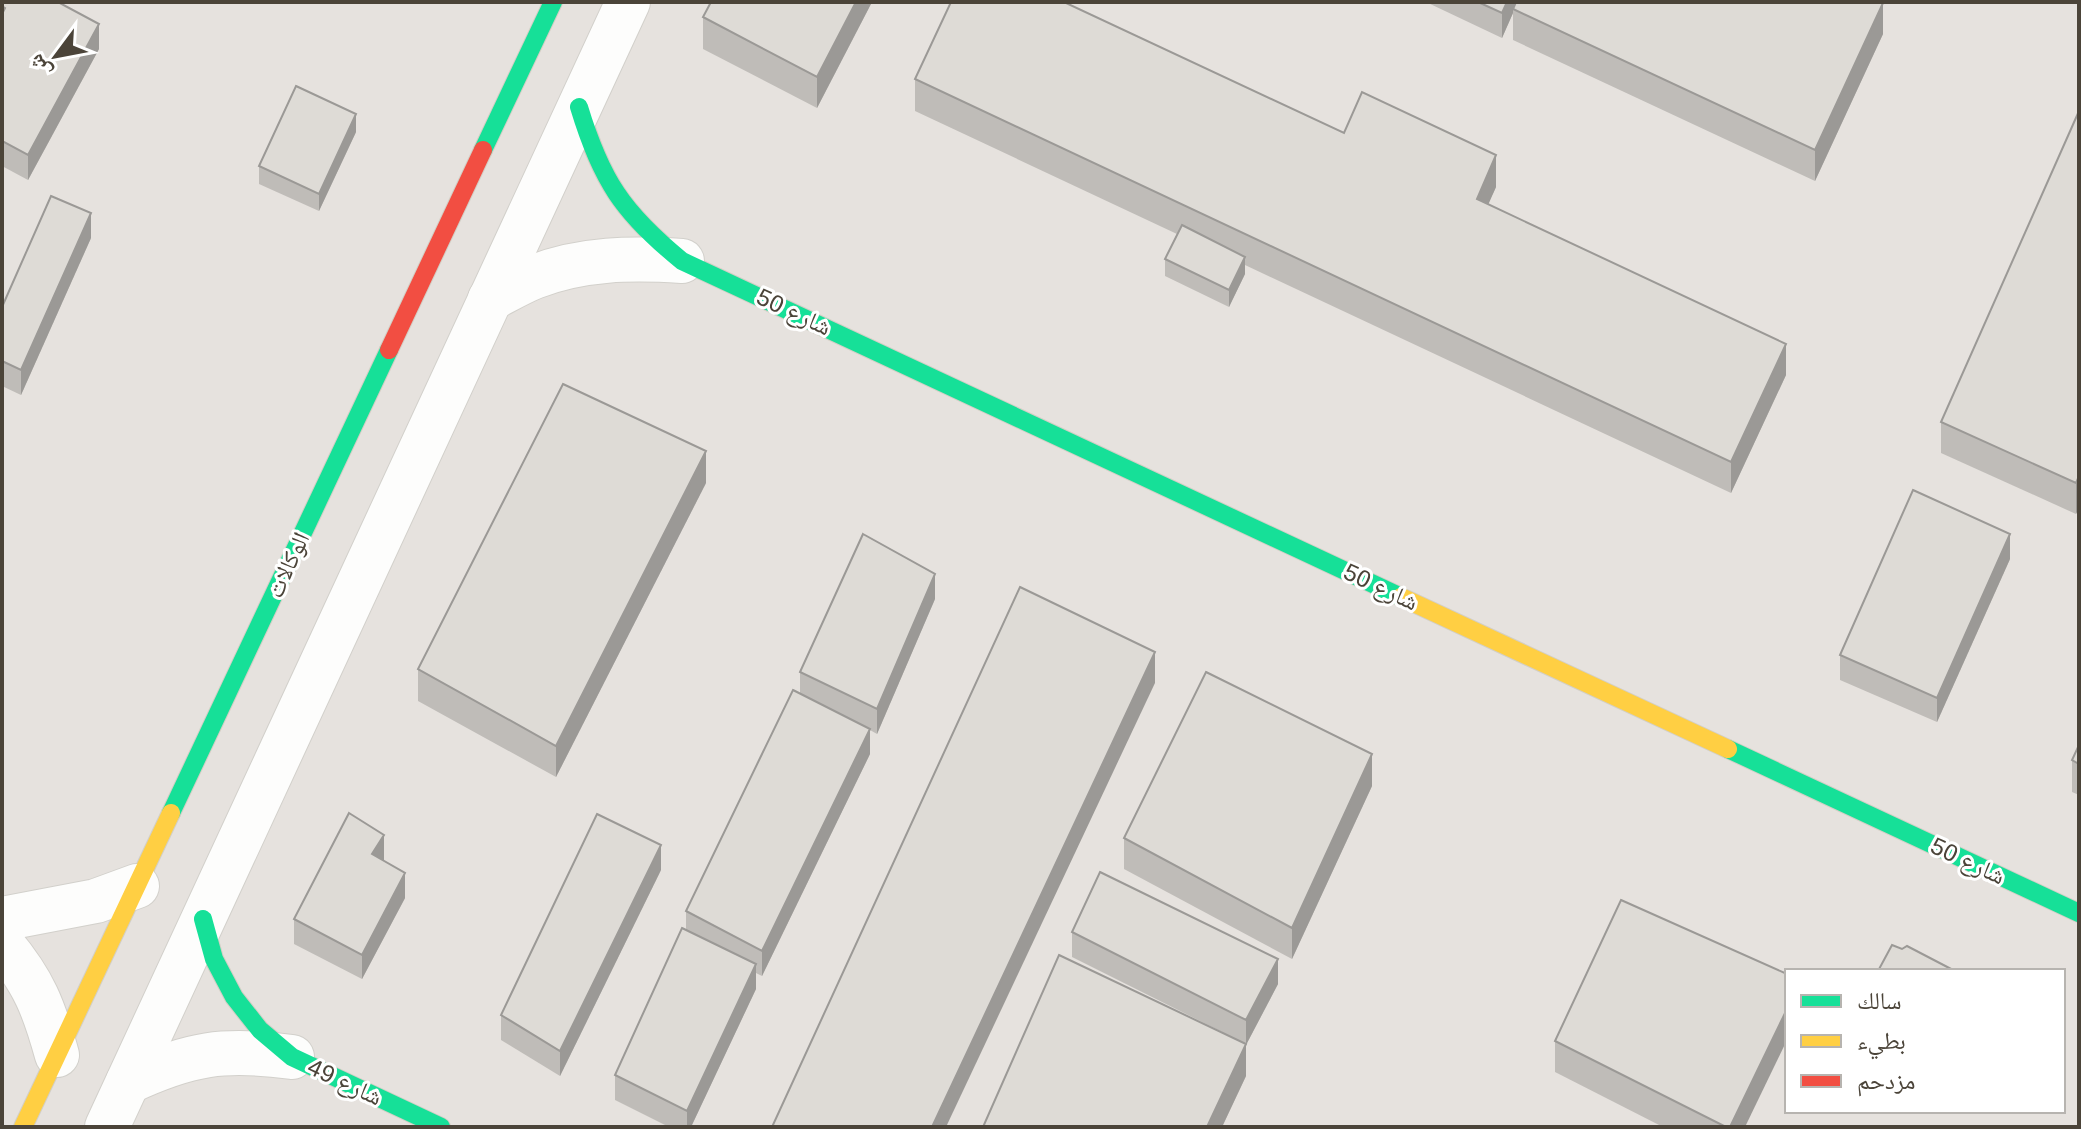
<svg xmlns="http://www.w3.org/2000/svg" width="2081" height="1129" font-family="Arial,'Noto Naskh Arabic',sans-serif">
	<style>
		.industrial { fill: #e6e2de; fill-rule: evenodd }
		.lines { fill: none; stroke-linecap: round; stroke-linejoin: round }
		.street-casing { stroke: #d2d0cb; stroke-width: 46 }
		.fast-casing { stroke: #d3cfc5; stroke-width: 20 }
		.slow-casing { stroke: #d3cfc5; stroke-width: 20 }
		.jam-casing { stroke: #d3cfc5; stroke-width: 20 }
		.street { stroke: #fdfdfc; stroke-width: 44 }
		.fast { stroke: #16e098; stroke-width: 18 }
		.slow { stroke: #ffcf43; stroke-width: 18 }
		.jam { stroke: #f24e42; stroke-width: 18 }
		.wall { fill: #bfbcb8 }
		.shaded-wall { fill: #9b9996 }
		.building { fill: #dedbd6; stroke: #9b9996; stroke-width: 2 }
		.labels { text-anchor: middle; stroke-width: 6; stroke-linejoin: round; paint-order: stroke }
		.street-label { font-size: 24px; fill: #4b4439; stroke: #fff }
	</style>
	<rect width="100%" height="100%" fill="#f4f2ee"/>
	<!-- industrial -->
	<path class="industrial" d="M2,2h2077v1125h-2077zM1787,971h276v140h-276z"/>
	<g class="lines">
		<defs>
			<g id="street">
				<path d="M490,299c14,-7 29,-16 44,-22 48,-19 98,-19 148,-16"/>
				<polyline points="2,919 96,901 137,886"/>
				<path d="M2,944c32,38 42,64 55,111"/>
				<path d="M128,1082c62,-29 96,-34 164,-25"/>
				<polyline points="107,1127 628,2"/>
			</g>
			<g id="fast">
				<path d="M579,107c22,73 44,106 103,154l719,336"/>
				<polyline points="483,150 553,2"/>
				<polyline points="1728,749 2079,913"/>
				<polyline points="171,813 389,350"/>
				<polyline points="203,919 214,959 234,997 260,1030 292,1057 441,1127"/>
			</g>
			<g id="slow">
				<polyline points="1401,597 1728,749"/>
				<polyline points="23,1127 171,813"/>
			</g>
			<polyline id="jam" points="389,350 483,150"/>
		</defs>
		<!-- street casing -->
		<use href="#street" class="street-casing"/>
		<!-- fast casing -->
		<use href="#fast" class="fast-casing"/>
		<!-- slow casing -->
		<use href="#slow" class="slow-casing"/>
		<!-- jam casing -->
		<use href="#jam" class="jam-casing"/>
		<!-- street -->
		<use href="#street" class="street"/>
		<!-- fast -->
		<use href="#fast" class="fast"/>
		<!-- slow -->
		<use href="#slow" class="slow"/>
		<!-- jam -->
		<use href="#jam" class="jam"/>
	</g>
	<!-- wall -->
	<g class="wall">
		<polygon points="2,2 99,49 28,180 2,166"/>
		<polygon points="872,2 817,108 703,49 703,17"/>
		<polygon points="1426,2 1882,2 1883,34 1815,181 1513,40 1513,13 1502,38"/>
		<polygon points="915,79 1496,187 1488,204 1786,375 1731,493 1245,265 1245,274 1229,307 1165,276 1165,259 1177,234 915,111"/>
		<polygon points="2079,111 2079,508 2076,514 1941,453 1941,422"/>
		<polygon points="356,132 319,211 259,184 259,166"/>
		<polygon points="91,238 21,395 2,386 2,307"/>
		<polygon points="706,483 556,777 418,701 418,669"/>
		<polygon points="2010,559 1937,722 1840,680 1840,655"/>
		<polygon points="935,599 877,734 870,730 870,754 762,976 756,973 756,989 691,1127 669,1127 615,1100 615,1075 686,930 686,911 800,694 800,672"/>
		<polygon points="2079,745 2079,795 2072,792 2072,760"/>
		<polygon points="1372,786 1292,959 1124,869 1124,838"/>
		<polygon points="384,860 384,861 405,898 362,979 294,944 294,919"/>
		<polygon points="661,870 560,1076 501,1040 501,1015"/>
		<polygon points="1072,932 1278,984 1246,1045 1246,1076 1222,1127 983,1127 1222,1032 1072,957"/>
		<polygon points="1555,1041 1745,1127 1663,1127 1555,1072"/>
	</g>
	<!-- shaded-wall -->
	<g class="shaded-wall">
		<polygon points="856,2 872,2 817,108 817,77"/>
		<polygon points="1507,2 1518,2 1513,9 1513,13 1502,38 1502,13"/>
		<polygon points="1883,3 1883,34 1815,181 1815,150"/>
		<polygon points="99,24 99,49 28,180 28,155"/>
		<polygon points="356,114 356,132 319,211 319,194"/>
		<polygon points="1496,155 1496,187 1477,230 1477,199"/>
		<polygon points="91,213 91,238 21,395 21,370"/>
		<polygon points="1245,257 1245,274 1229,307 1229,290"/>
		<polygon points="1786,344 1786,375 1731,493 1731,462"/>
		<polygon points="706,451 706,483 556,777 556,746"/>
		<polygon points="2079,476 2079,508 2076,514 2076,483"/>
		<polygon points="2010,534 2010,559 1937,722 1937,698"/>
		<polygon points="935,574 935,599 877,734 877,709"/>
		<polygon points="1155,652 1155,683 946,1127 932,1127"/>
		<polygon points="870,729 870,754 762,976 762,951"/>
		<polygon points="1372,754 1372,786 1292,959 1292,928"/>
		<polygon points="384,835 384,860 372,879 372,854"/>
		<polygon points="661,845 661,870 560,1076 560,1051"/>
		<polygon points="405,873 405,898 362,979 362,955"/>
		<polygon points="1278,959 1278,984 1246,1045 1246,1020"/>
		<polygon points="756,964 756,989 691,1127 687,1127 687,1111"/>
		<polygon points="1787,1009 1787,1040 1745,1127 1730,1127"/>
		<polygon points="1246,1044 1246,1076 1222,1127 1207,1127"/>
	</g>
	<!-- building -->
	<g class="building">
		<polygon points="2,2 58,2 99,24 28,155 2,141 2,14 5,8 2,6"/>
		<polygon points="711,2 856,2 817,77 703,17"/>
		<polygon points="951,2 1064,2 1344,133 1362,92 1496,155 1477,199 1786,344 1731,462 915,79"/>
		<polygon points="1478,2 1507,2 1502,13"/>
		<polygon points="1516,2 1882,2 1883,3 1815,150 1513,9"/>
		<polygon points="296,86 356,114 319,194 259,166"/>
		<polygon points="2079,111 2079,476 2076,483 1941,422"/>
		<polygon points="51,196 91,213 21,370 2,361 2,307"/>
		<polygon points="1182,225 1245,257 1229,290 1165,259"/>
		<polygon points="563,384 706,451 556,746 418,669"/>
		<polygon points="1913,490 2010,534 1937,698 1840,655"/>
		<polygon points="863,534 935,574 877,709 800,672"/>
		<polygon points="1020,587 1155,652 932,1127 772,1127"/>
		<polygon points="1206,672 1372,754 1292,928 1124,838"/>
		<polygon points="793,690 870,729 762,951 686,911"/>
		<polygon points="2079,745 2079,764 2072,760"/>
		<polygon points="349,813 384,835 372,854 405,873 362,955 294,919"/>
		<polygon points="597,814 661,845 560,1051 501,1015"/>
		<polygon points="1100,872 1278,959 1246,1020 1072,932"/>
		<polygon points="1621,900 1787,974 1787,1009 1730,1127 1726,1127 1555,1041"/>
		<polygon points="682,928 756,964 687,1111 615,1075"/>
		<polygon points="1892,945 1902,949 1907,946 1955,971 1878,971"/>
		<polygon points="1059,955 1246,1044 1207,1127 983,1127"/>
	</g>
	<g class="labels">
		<!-- street labels -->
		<g class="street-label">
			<text transform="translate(794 312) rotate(25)" y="8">شارع 50</text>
			<text transform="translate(288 565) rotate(-65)" y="8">الوكالات</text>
			<text transform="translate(1381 587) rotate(25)" y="8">شارع 50</text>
			<text transform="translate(1968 861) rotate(25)" y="8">شارع 50</text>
			<text transform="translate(345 1082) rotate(25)" y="8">شارع 49</text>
		</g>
	</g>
	<!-- border -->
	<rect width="2081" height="1129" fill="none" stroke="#4b4439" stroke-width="8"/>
	<!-- legend -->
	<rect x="1785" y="969" width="280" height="144" fill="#ffffff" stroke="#b7b4b0" stroke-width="2"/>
	<rect x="1801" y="995" width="40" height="12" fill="#16e098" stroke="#b7b4b0" stroke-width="2"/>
	<text x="1857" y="1009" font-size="24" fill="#4b4439">سالك</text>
	<rect x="1801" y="1035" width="40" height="12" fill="#ffcf43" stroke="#b7b4b0" stroke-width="2"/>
	<text x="1857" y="1049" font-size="24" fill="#4b4439">بطيء</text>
	<rect x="1801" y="1075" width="40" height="12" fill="#f24e42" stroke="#b7b4b0" stroke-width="2"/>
	<text x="1857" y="1089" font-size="24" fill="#4b4439">مزدحم</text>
	<!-- north arrow -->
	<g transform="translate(56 56) rotate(238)" stroke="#ffffff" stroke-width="6" paint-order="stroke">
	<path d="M0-6L14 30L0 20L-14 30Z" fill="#4b4439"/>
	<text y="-12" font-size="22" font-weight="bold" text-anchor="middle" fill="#4b4439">ش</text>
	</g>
</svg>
